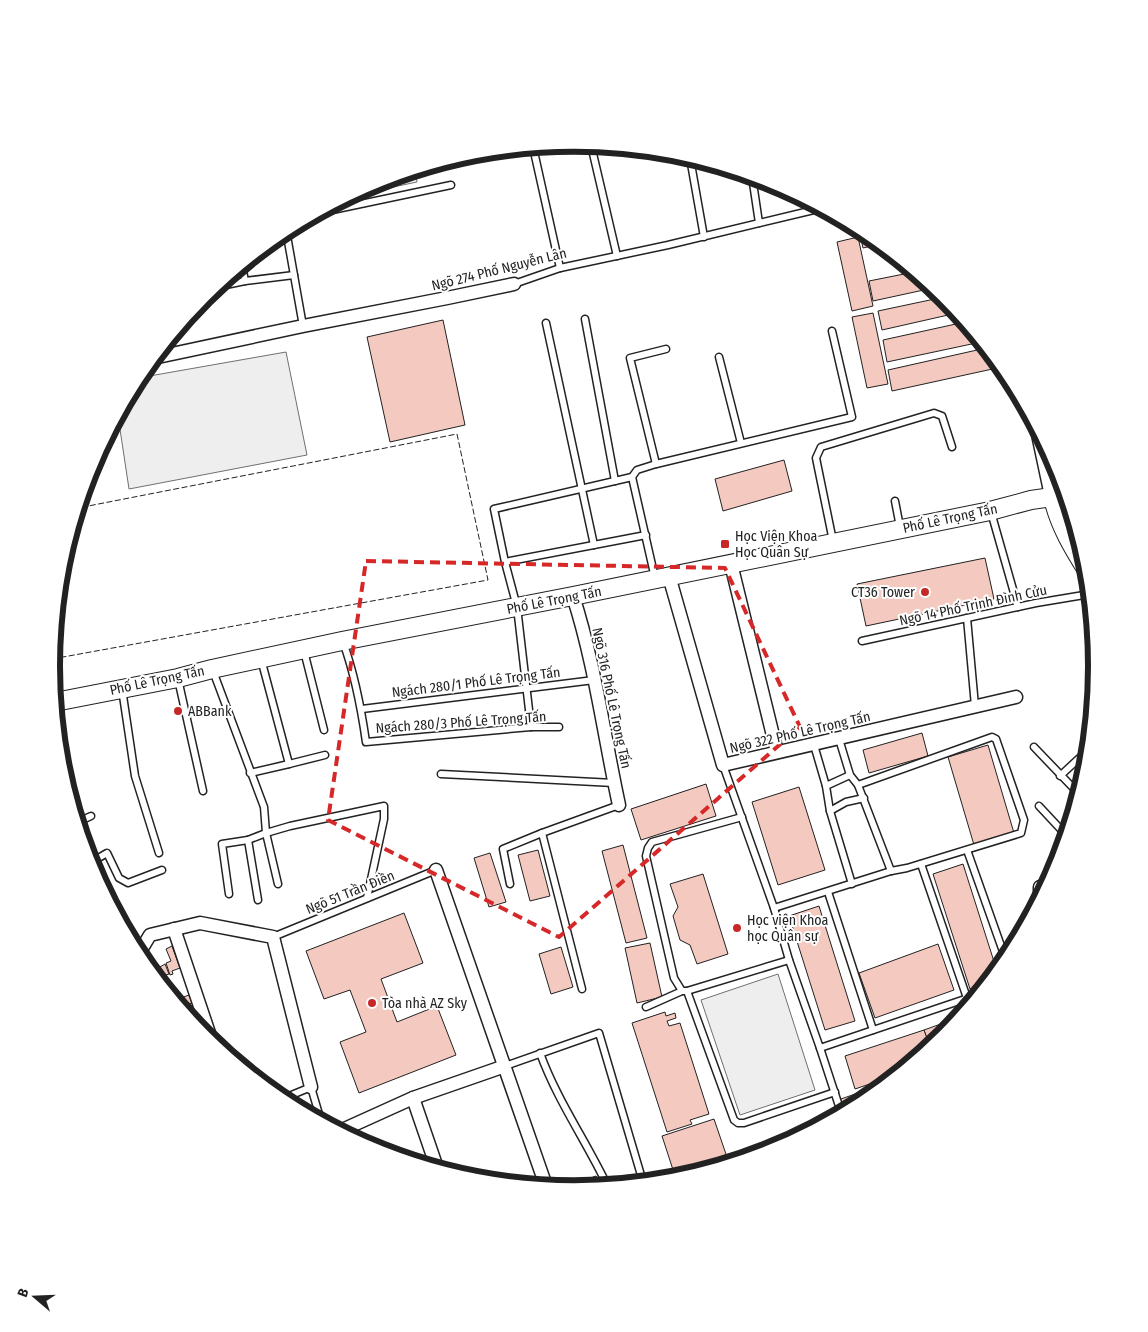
<svg xmlns="http://www.w3.org/2000/svg" width="1148" height="1332" font-family="'Fira Sans Condensed',sans-serif">
	<style>
		.green { fill: #eee; stroke: #6f6f6f }
		.building { fill: #f3c9c0; stroke: #222 }
		.lines { fill: none; stroke-linecap: round; stroke-linejoin: round }
		.service-casing { stroke: #222; stroke-width: 9 }
		.minor-casing { stroke: #222; stroke-width: 15 }
		.tertiary-casing { stroke: #222; stroke-width: 18 }
		.secondary-casing { stroke: #222; stroke-width: 20 }
		.service { stroke: #fff; stroke-width: 6 }
		.minor { stroke: #fff; stroke-width: 12 }
		.tertiary { stroke: #fff; stroke-width: 15 }
		.secondary { stroke: #fff; stroke-width: 18 }
		.fence { stroke: #222; stroke-width: 1; stroke-dasharray: 6 2.5; stroke-linecap: butt }
		.marked { fill: none; stroke: #d62828; stroke-width: 4; stroke-dasharray: 10 6; stroke-linejoin: round }
		.poi-dot { fill: #c62828; stroke: #fff; stroke-width: 2 }
		.labels { text-anchor: middle; stroke-width: 4; stroke-linejoin: round; paint-order: stroke }
		.street-label { font-size: 14px; fill: #222; stroke: #fff }
		.poi-label { font-size: 14px; fill: #222; stroke: #fff; text-anchor: start }
		.rim { fill: none; stroke: #222; stroke-width: 6 }
	</style>
	<rect width="100%" height="100%" fill="#fff"/>
	<!-- green -->
	<g class="green">
		<polygon points="415,171 417,182 350,196 374,183"/>
		<polygon points="286,352 307,455 129,489 118,416 138,378"/>
		<polygon points="778,974 815,1090 740,1115 701,1000"/>
	</g>
	<!-- building -->
	<g class="building">
		<polygon points="866,233 880,244 863,248 860,234"/>
		<polygon points="858,237 873,306 852,311 837,242"/>
		<polygon points="914,272 933,288 873,301 869,281"/>
		<polygon points="944,297 957,313 882,330 878,311"/>
		<polygon points="873,313 888,384 867,388 852,317"/>
		<polygon points="443,320 465,425 390,442 367,337"/>
		<polygon points="965,322 981,342 887,362 883,340"/>
		<polygon points="986,348 995,358 997,368 892,391 888,370"/>
		<polygon points="784,460 792,491 723,511 715,479"/>
		<polygon points="985,558 994,599 866,626 857,584"/>
		<polygon points="922,733 928,756 869,773 863,750"/>
		<polygon points="988,745 1014,833 974,845 948,757"/>
		<polygon points="706,784 716,816 641,840 631,809"/>
		<polygon points="799,787 825,870 778,885 752,802"/>
		<polygon points="623,845 647,938 626,943 602,851"/>
		<polygon points="538,850 550,896 530,901 518,855"/>
		<polygon points="490,853 506,902 489,907 474,858"/>
		<polygon points="963,864 997,971 987,983 970,989 933,874"/>
		<polygon points="703,874 728,954 697,964 690,945 680,940 673,916 678,907 670,884"/>
		<polygon points="819,906 855,1021 825,1030 789,916"/>
		<polygon points="404,913 423,963 381,979 397,1022 437,1006 456,1055 359,1093 340,1042 366,1032 350,990 324,999 306,951"/>
		<polygon points="650,943 662,997 637,1003 625,948"/>
		<polygon points="938,944 954,990 875,1018 859,973"/>
		<polygon points="172,946 180,968 172,971 173,974 170,975 166,963 171,961 166,949"/>
		<polygon points="561,947 573,987 551,994 539,954"/>
		<polygon points="152,961 154,965 158,964 161,974 155,976 145,963"/>
		<polygon points="165,964 169,974 163,976 160,967"/>
		<polygon points="189,995 192,1003 181,1007 175,1000"/>
		<polygon points="193,1005 195,1011 187,1014 182,1009"/>
		<polygon points="196,1012 198,1018 192,1020 187,1015"/>
		<polygon points="665,1012 666,1016 675,1013 676,1018 667,1021 669,1026 680,1023 709,1114 690,1120 692,1124 667,1132 632,1023"/>
		<polygon points="198,1020 201,1026 197,1027 193,1022"/>
		<polygon points="949,1021 951,1026 943,1036 930,1047 924,1030"/>
		<polygon points="924,1030 930,1047 896,1075 855,1089 845,1056"/>
		<polygon points="861,1092 864,1101 843,1112 838,1100"/>
		<polygon points="300,1100 304,1112 294,1106 293,1102"/>
		<polygon points="714,1119 729,1163 676,1179 662,1136"/>
		<polygon points="815,1127 774,1149 770,1150 768,1144"/>
		<polygon points="596,1176 600,1186 573,1189 583,1185 582,1181"/>
	</g>
	<g class="lines">
		<defs>
			<g id="service">
				<polyline points="591,145 617,256"/>
				<polyline points="533,147 560,268"/>
				<polyline points="690,158 704,237"/>
				<polyline points="752,176 759,223"/>
				<polyline points="318,213 451,185"/>
				<polyline points="286,230 303,326"/>
				<polyline points="242,266 245,281"/>
				<polyline points="514,284 560,268 668,245 822,208"/>
				<polyline points="216,287 245,281 294,275"/>
				<polyline points="585,319 615,481"/>
				<polyline points="546,323 594,545"/>
				<polyline points="719,357 741,443"/>
				<polyline points="656,464 630,358 666,349"/>
				<polyline points="632,477 637,470 656,464 852,417 832,331"/>
				<polyline points="895,501 900,527"/>
				<polyline points="991,512 1018,607"/>
				<polyline points="833,541 816,458 821,447 934,413 942,416 952,447"/>
				<polyline points="505,562 646,535"/>
				<polyline points="967,618 975,706"/>
				<polyline points="862,641 1036,603 1090,594"/>
				<path d="M343,642c12,33 18,65 23,100l165,-15h28"/>
				<polyline points="304,651 324,730"/>
				<polyline points="213,671 264,807 266,833 290,826 384,806 384,819 367,898"/>
				<polyline points="178,679 203,791"/>
				<polyline points="122,689 135,776 159,853"/>
				<polyline points="362,709 594,680"/>
				<polyline points="531,727 517,607 505,562 494,509 632,477 655,578"/>
				<polyline points="839,739 850,775"/>
				<polyline points="814,745 826,786 830,811 852,884"/>
				<polyline points="1034,747 1079,794"/>
				<polyline points="289,764 325,755"/>
				<polyline points="723,765 774,908 789,960 820,1048 839,1106"/>
				<polyline points="250,773 289,764 261,659"/>
				<polyline points="441,774 614,783"/>
				<polyline points="1060,776 1088,750"/>
				<polyline points="826,786 850,775 858,785 891,871"/>
				<polyline points="1039,806 1066,835"/>
				<polyline points="830,811 846,802 864,798"/>
				<polyline points="742,817 652,842 648,848 646,856 674,978 682,991 687,991 734,1120 738,1123 744,1123 835,1092"/>
				<polyline points="78,822 91,816"/>
				<polyline points="967,850 1006,960"/>
				<polyline points="90,863 107,853 119,878 128,883 162,870"/>
				<polyline points="921,864 967,998"/>
				<polyline points="510,884 503,849 542,833"/>
				<polyline points="828,892 873,1030"/>
				<polyline points="229,894 222,844 248,840"/>
				<polyline points="258,900 248,840 266,833 278,884"/>
				<polyline points="774,908 891,871 907,868 1021,833 1024,820 996,739 992,737 858,785"/>
				<polyline points="273,937 436,870"/>
				<polyline points="582,989 542,833 619,805"/>
				<polyline points="687,991 789,960"/>
				<polyline points="646,1007 682,991"/>
				<polyline points="820,1048 977,995"/>
				<path d="M540,1053c17,47 46,88 67,132"/>
				<polyline points="505,1066 599,1033 643,1182"/>
				<polyline points="282,1099 311,1087 321,1121"/>
			</g>
			<g id="minor">
				<polyline points="153,358 303,326 447,298 514,284"/>
				<polyline points="731,564 777,752"/>
				<polyline points="669,576 723,765 1016,697"/>
				<path d="M573,596c22,68 31,140 46,209"/>
				<polyline points="436,870 546,1186"/>
				<polyline points="1040,887 1040,897"/>
				<polyline points="174,929 212,1042"/>
				<polyline points="138,955 150,935 200,923 273,937 311,1087"/>
				<polyline points="413,1098 437,1168"/>
				<polyline points="340,1131 413,1098 505,1066"/>
			</g>
			<polyline id="tertiary" points="1039,432 1053,498"/>
			<g id="secondary">
				<path d="M1053,498c6,27 20,50 35,74"/>
				<polyline points="55,702 178,678 212,669 342,641 573,596 990,511 1031,500 1066,495"/>
			</g>
		</defs>
		<!-- service casing -->
		<use href="#service" class="service-casing"/>
		<!-- minor casing -->
		<use href="#minor" class="minor-casing"/>
		<!-- tertiary casing -->
		<use href="#tertiary" class="tertiary-casing"/>
		<!-- secondary casing -->
		<use href="#secondary" class="secondary-casing"/>
		<!-- service -->
		<use href="#service" class="service"/>
		<!-- minor -->
		<use href="#minor" class="minor"/>
		<!-- tertiary -->
		<use href="#tertiary" class="tertiary"/>
		<!-- secondary -->
		<use href="#secondary" class="secondary"/>
		<!-- fence -->
		<polyline class="fence" points="52,659 488,580 457,434 78,508"/>
	</g>
	<!-- marked area -->
	<path class="marked" d="M366,561l359,7 75,159 -241,210 -231,-117z"/>
	<!-- markers -->
	<g class="poi-dot">
		<rect x="720" y="539" width="10" height="10" rx="2.5"/>
		<circle cx="925" cy="592" r="5"/>
		<circle cx="178" cy="711" r="5"/>
		<circle cx="737" cy="928" r="5"/>
		<circle cx="372" cy="1003" r="5"/>
	</g>
	<g class="labels">
		<!-- street labels -->
		<g class="street-label">
			<text transform="translate(499 269) rotate(-14)" y="5">Ngõ 274 Phố Nguyễn Lân</text>
			<text transform="translate(950 518) rotate(-12)" y="5">Phố Lê Trọng Tấn</text>
			<text transform="translate(554 600) rotate(-11)" y="5">Phố Lê Trọng Tấn</text>
			<text transform="translate(973 605) rotate(-12)" y="5">Ngõ 14 Phố Trịnh Đình Cửu</text>
			<text transform="translate(157 680) rotate(-12)" y="5">Phố Lê Trọng Tấn</text>
			<text transform="translate(476 682) rotate(-7)" y="5">Ngách 280/1 Phố Lê Trọng Tấn</text>
			<text transform="translate(612 698) rotate(78)" y="5">Ngõ 316 Phố Lê Trọng Tấn</text>
			<text transform="translate(461 722) rotate(-4)" y="5">Ngách 280/3 Phố Lê Trọng Tấn</text>
			<text transform="translate(800 732) rotate(-13)" y="5">Ngõ 322 Phố Lê Trọng Tấn</text>
			<text transform="translate(350 892) rotate(-22)" y="5">Ngõ 51 Trần Điền</text>
		</g>
		<!-- poi labels -->
		<g class="poi-label">
			<text x="735" y="541">Học Viện Khoa<tspan x="735" dy="16">Học Quân Sự</tspan></text>
			<text x="915" y="597" text-anchor="end">CT36 Tower</text>
			<text x="188" y="716">ABBank</text>
			<text x="747" y="925">Học viện Khoa<tspan x="747" dy="16">học Quân sự</tspan></text>
			<text x="382" y="1008">Tòa nhà AZ Sky</text>
		</g>
	</g>
	<!-- crop -->
	<path d="M0 0H1148V1332H0ZM60 666a514 514 0 1 1 1028 0a514 514 0 1 1-1028 0Z" fill="#fff" fill-rule="evenodd"/>
	<path class="rim" d="M60 666a514 514 0 1 1 1028 0a514 514 0 1 1-1028 0Z"/>
	<!-- north arrow -->
	<g transform="translate(35 1297) rotate(289)" stroke="#ffffff" stroke-width="4" paint-order="stroke">
	<path d="M0-4L9 19L0 12L-9 19Z" fill="#222222"/>
	<text y="-8" font-size="14" font-weight="bold" text-anchor="middle" fill="#222222">B</text>
	</g>
</svg>
